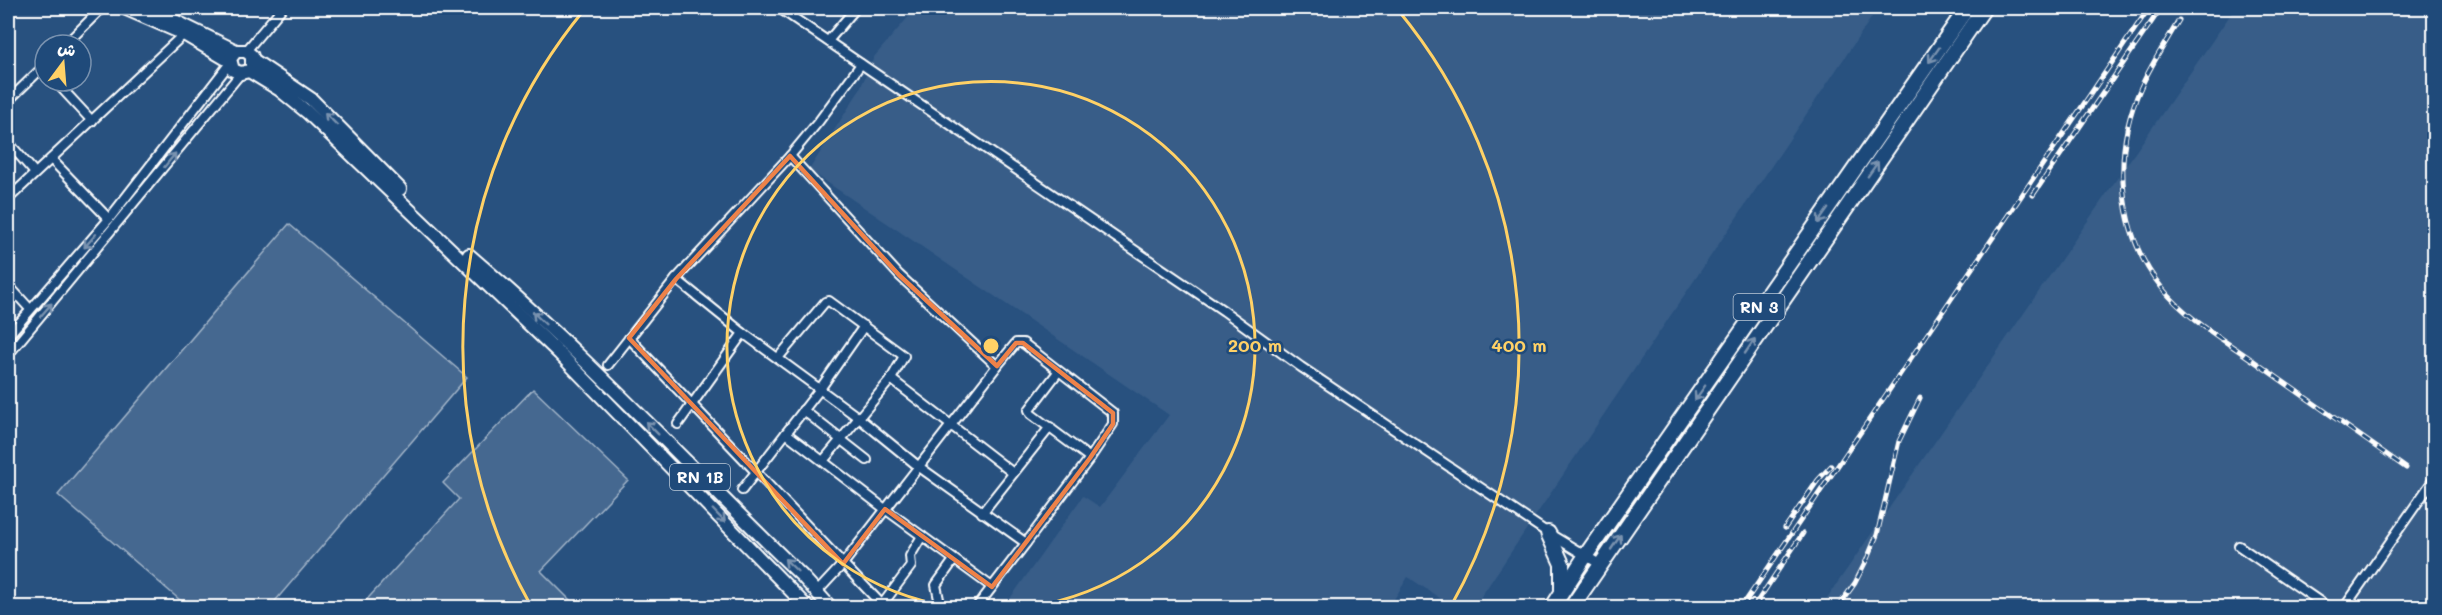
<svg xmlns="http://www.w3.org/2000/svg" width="2442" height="615" font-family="Mali,'Playpen Sans Arabic',sans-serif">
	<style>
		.built { fill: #375d88 }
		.green { fill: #446890; stroke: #a2b4c8; stroke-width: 1.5 }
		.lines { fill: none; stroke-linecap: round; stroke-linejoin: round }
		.street-casing { stroke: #fff; stroke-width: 12 }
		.primary-casing { stroke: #fff; stroke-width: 16 }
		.highway-casing { stroke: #fff; stroke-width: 18 }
		.street { stroke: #1f4a7a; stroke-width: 8 }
		.primary { stroke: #1f4a7a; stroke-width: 12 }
		.highway { stroke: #1f4a7a; stroke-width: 14 }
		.rail-casing { stroke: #fff; stroke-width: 5 }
		.rail { stroke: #1f4a7a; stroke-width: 3; stroke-dasharray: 9; stroke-linecap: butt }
		.oneway { stroke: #7992af }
		.marked { fill: none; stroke: #ee8249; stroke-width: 4.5; stroke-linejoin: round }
		.ring { fill: none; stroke: #ffd166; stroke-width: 3 }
		.labels { text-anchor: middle; stroke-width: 5; stroke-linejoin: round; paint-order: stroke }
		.shield { fill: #1f4a7a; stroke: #bcc9d7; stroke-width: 1.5 }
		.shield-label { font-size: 16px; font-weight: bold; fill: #fff }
		.centre { fill: #ffd166; stroke: #1f4a7a; stroke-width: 3 }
		.ring-label { font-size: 18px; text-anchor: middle; font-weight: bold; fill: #ffd166; stroke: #1f4a7a; stroke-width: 5; stroke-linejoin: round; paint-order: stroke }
	</style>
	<rect width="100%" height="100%" fill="#28517f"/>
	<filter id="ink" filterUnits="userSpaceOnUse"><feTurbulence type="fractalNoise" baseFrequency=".0167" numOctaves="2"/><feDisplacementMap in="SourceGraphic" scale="12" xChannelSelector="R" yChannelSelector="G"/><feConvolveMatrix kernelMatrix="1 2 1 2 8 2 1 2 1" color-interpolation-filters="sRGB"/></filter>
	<g filter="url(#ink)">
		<!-- built -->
		<g class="built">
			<polygon points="916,8 1878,8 1474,607 1453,607 1408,577 1393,601 1399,607 1004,607 1083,496 1100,507 1169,415 809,170 859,91 874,57"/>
			<polygon points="2235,8 2434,8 2434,607 1820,608"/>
		</g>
		<!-- green -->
		<g class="green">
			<polygon points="289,224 467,377 270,607 188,607 58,495"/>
			<polygon points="533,389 628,480 541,571 577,607 360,607 459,499 443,483"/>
		</g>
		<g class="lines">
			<defs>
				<g id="street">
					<polyline points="779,8 1224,311 1301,367 1548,533 1601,565"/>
					<polyline points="828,41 856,8"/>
					<polyline points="65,45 102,8"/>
					<polyline points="246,51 282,8"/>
					<polyline points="55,81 92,121"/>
					<polyline points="8,101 45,65"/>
					<polyline points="8,142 35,173"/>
					<polyline points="790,156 899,275 997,366 843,564 817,592"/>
					<polyline points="51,159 109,219"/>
					<polyline points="8,199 184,34"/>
					<polyline points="676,279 790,156 819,121 861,64"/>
					<polyline points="8,285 30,309"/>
					<polyline points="8,336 109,219 230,63"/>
					<polyline points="629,338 885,608"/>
					<polyline points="8,355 241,73"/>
					<polyline points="778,358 825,302 829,301 904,356 891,379 823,461"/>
					<polyline points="608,365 676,279 743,333 859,418 918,466 1026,543 976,608"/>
					<polyline points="997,366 1016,343 1023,343 1113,413 1113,424 1090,458 1026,543"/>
					<polyline points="1058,372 1029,410 1031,414 1090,458"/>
					<polyline points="891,379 1013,473"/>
					<polyline points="803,410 867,460"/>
					<polyline points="678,424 743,333"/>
					<polyline points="786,433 885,509 992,587"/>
					<polyline points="742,490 820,389 864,326"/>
					<polyline points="982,513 1050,427"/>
					<polyline points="2239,546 2329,608"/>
					<polyline points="882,605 911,566 910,556 922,536"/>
					<polyline points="937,608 940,604 936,585 954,560"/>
					<polyline points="2344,608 2434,479"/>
				</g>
				<g id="primary">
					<polyline points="124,8 184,34 230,61"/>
					<polyline points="148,8 236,51 246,51 252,56 252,67"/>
					<polyline points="236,51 230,59 233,70 241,73 249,71 280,90 307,112 560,354 808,608"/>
					<polyline points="253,60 311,99 400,189"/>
					<path d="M469,255c117,100 222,214 333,321l29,32"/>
				</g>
				<g id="highway">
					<polyline points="1548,533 1562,564 1562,591"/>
					<polyline points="1552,608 1586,555 1967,8"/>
					<polyline points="1571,608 1984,8"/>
				</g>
			</defs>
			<!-- street casing -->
			<use href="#street" class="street-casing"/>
			<!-- primary casing -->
			<use href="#primary" class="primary-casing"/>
			<!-- highway casing -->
			<use href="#highway" class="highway-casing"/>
			<!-- street -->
			<use href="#street" class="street"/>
			<!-- primary -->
			<use href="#primary" class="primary"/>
			<!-- highway -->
			<use href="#highway" class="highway"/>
			<defs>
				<g id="rail">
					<path d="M2179,20c-13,22 -27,43 -38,67 -29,64 -24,146 21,201 26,32 64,53 96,76 50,35 99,70 148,104"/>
					<polyline points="2033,195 2161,8"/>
					<polyline points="1785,528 1818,480 1831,466"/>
					<polyline points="1741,608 2149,8"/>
					<polyline points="1753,608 1803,533"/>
					<polyline points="1837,608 1855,583 1867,559 1877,535 1899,441 1920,398"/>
				</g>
			</defs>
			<!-- rail casing -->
			<use href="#rail" class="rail-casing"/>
			<!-- rail -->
			<use href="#rail" class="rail"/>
		</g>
		<!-- one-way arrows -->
		<defs><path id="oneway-shaft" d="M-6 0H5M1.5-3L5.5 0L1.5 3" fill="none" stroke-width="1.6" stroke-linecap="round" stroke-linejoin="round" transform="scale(1.5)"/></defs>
		<g class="oneway">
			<use href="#oneway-shaft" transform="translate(1934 55) rotate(125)"/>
			<use href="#oneway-shaft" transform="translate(331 119) rotate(-135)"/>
			<use href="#oneway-shaft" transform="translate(170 160) rotate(-51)"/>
			<use href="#oneway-shaft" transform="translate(1873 169) rotate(-55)"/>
			<use href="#oneway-shaft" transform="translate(1823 216) rotate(125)"/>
			<use href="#oneway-shaft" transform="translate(90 241) rotate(131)"/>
			<use href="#oneway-shaft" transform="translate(46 310) rotate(-49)"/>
			<use href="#oneway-shaft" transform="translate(539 318) rotate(-136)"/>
			<use href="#oneway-shaft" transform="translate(1750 346) rotate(-56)"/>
			<use href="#oneway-shaft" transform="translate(1700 393) rotate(125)"/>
			<use href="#oneway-shaft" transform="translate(652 428) rotate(-135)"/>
			<use href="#oneway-shaft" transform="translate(719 516) rotate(46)"/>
			<use href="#oneway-shaft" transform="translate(1616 542) rotate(-56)"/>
			<use href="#oneway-shaft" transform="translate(791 565) rotate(-136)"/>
		</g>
	</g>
	<!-- marked area -->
	<path class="marked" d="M790,156l109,119 98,91 19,-23h7l90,70v11l-23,34 -98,129 -107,-78 -42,55 -214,-226 47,-59z"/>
	<!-- distance rings -->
	<g class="ring">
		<path d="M954 607A264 264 0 1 1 1028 607"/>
		<path d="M531 606A528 528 0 0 1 584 10M1398 10A528 528 0 0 1 1451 606"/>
	</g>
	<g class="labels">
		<!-- shield labels -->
		<g class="shield">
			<rect x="1733.5" y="294" width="51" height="26" rx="4.5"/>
			<rect x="670" y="464" width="60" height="26" rx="4.5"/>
		</g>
		<g class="shield-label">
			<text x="1759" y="313">RN 3</text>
			<text x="700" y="483">RN 1B</text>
		</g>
	</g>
	<circle cx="991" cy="346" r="9" class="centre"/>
	<g class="ring-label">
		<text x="1255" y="352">200 m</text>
		<text x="1519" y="352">400 m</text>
	</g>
	<!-- margin -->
	<rect width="2442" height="615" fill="none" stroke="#1f4a7a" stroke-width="30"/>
	<rect x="15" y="15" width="2412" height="585" fill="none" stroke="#fff" stroke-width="2" filter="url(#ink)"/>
	<!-- north arrow -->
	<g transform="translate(63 63) rotate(16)"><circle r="28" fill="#1f4a7a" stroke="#7992af" stroke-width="1.5"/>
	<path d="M0-4.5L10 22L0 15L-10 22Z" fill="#ffd166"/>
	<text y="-9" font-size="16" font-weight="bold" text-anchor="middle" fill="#ffffff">ش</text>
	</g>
</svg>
